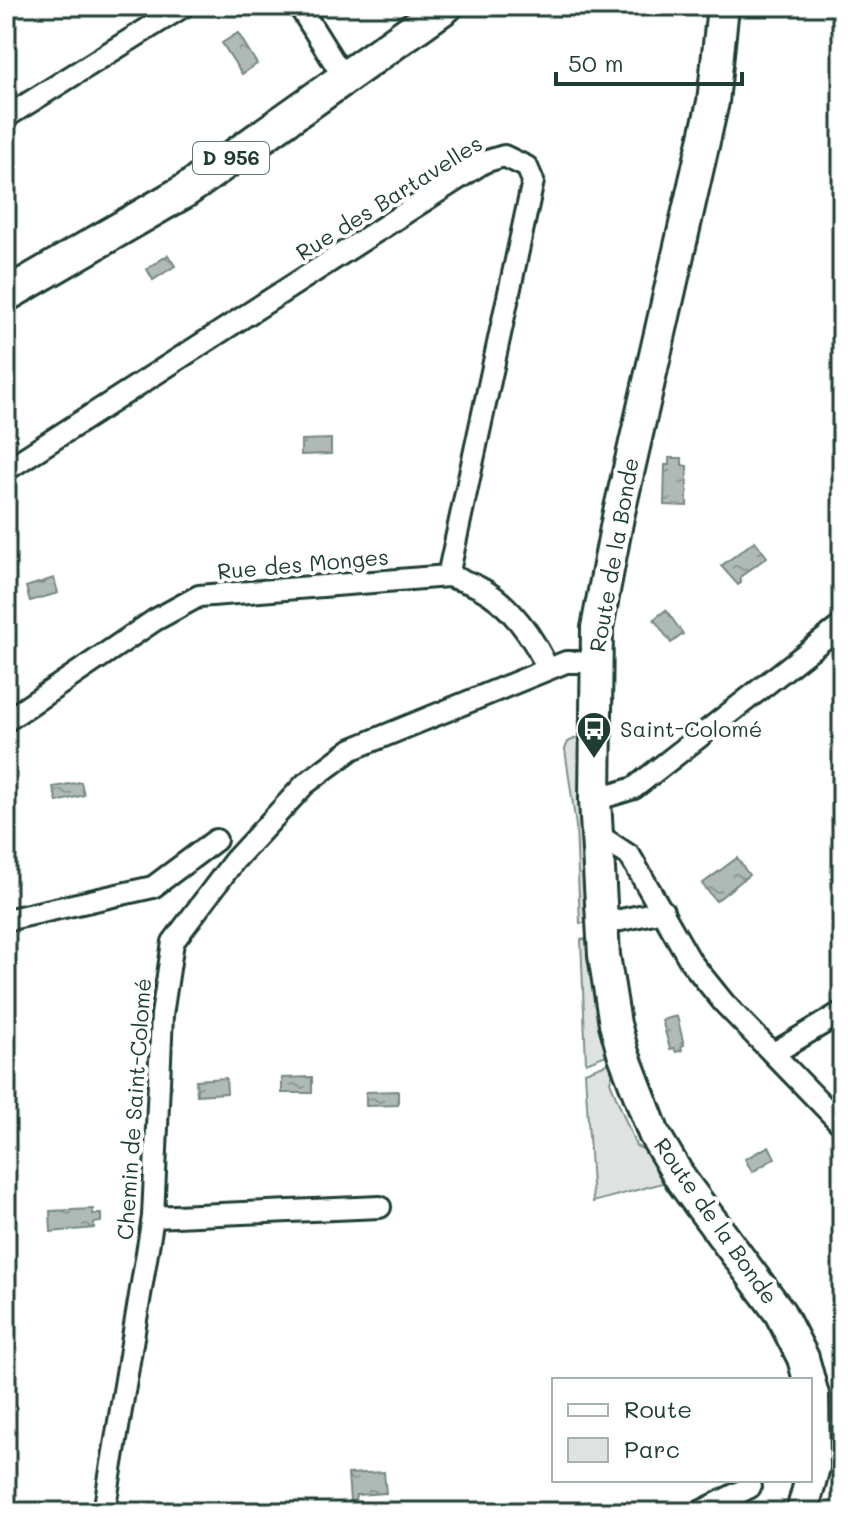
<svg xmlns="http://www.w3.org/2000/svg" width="848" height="1518" font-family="Mali,sans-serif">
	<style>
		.green { fill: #dee3e2; stroke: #7e908b; stroke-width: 2 }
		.water { fill: url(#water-ripples); stroke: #758883; stroke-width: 2 }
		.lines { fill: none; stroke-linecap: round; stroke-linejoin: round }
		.street-casing { stroke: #1f3d34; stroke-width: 26 }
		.secondary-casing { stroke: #1f3d34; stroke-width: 36 }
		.primary-casing { stroke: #1f3d34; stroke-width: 38 }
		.street { stroke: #fff; stroke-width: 20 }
		.secondary { stroke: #fff; stroke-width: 30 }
		.primary { stroke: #fff; stroke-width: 32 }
		.labels { text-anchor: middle; stroke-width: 8; stroke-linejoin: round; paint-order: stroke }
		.shield { fill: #fff; stroke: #627771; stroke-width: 2 }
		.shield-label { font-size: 20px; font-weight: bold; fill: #1f3d34 }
		.street-label { font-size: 22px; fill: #1f3d34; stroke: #fff }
		.poi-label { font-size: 22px; fill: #1f3d34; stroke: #fff; text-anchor: start }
	</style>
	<defs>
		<pattern id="water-ripples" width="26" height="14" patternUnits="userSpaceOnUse" patternTransform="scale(2)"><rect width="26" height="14" fill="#afbab7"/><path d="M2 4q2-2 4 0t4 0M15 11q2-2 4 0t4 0" fill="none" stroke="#8e9896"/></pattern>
	</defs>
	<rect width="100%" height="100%" fill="#fff"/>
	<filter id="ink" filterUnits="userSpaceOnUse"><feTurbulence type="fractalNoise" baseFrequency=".0125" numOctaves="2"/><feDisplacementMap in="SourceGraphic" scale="16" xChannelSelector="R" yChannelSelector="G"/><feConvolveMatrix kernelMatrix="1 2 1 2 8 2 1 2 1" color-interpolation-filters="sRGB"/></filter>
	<g filter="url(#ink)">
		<!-- green -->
		<g class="green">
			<polygon points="580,736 589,919 588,923 580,923 576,826 565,749 568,742"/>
			<polygon points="581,939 590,940 594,993 609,1054 586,1063"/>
			<polygon points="612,1062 613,1072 610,1082 636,1146 652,1153 666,1182 593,1202 585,1072"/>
		</g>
		<!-- water -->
		<g class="water">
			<polygon points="238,33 257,64 242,74 222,43"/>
			<polygon points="168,255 175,266 153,280 147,269"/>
			<polygon points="331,439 331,454 301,455 301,440"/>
			<polygon points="669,458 682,458 682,465 687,466 687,506 664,505 665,465 669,465"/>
			<polygon points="755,541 767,557 740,577 741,583 738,585 721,566"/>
			<polygon points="54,578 58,593 30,601 26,587"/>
			<polygon points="666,610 683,634 671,643 654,619"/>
			<polygon points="81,782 84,795 57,802 53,787"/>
			<polygon points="737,858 749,875 716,901 702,884"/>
			<polygon points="677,1016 684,1045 681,1046 682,1050 676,1052 674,1048 670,1049 662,1020"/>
			<polygon points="312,1077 312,1093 282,1093 282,1078"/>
			<polygon points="226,1078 227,1093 197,1095 196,1080"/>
			<polygon points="398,1091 398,1105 366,1106 366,1092"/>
			<polygon points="769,1146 775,1158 752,1172 745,1159"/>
			<polygon points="93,1209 93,1214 101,1214 101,1222 94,1223 94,1228 51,1232 50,1211"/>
			<polygon points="384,1472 386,1493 356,1495 355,1501 350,1501 348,1474"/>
		</g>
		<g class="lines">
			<defs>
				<g id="street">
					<polyline points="299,6 344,78"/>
					<polyline points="6,117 184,6"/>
					<polyline points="6,470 484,162 504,156 527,167 533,181 448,576"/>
					<path d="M6,721l149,-101 44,-24 249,-20c10,3 21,6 30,11 31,15 56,51 69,81"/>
					<polyline points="595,800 634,788 842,625"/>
					<polyline points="597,834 630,856 691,962 724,1003 842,1125"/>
					<polyline points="6,920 153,887 216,840"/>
					<polyline points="602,924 663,911"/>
					<polyline points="774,1053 842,1012"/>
					<polyline points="153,1217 380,1207"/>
					<polyline points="104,1512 153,1217 162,1015 173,942 234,861 305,784 352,749 566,662 595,662"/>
					<polyline points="700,1512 750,1487"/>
				</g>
				<g id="secondary">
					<polyline points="723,6 713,102 618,517 597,628 595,800 604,955 615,1024 623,1053 654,1134 682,1181 780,1313 803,1358 809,1380"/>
					<polyline points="802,1512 814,1467 813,1395 810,1384"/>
				</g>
				<polyline id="primary" points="6,295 185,191 446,6"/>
			</defs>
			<!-- street casing -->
			<use href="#street" class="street-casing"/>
			<!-- secondary casing -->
			<use href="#secondary" class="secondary-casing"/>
			<!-- primary casing -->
			<use href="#primary" class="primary-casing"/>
			<!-- street -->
			<use href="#street" class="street"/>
			<!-- secondary -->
			<use href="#secondary" class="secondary"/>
			<!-- primary -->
			<use href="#primary" class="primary"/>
		</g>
	</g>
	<!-- icons -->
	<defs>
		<symbol id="bus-pin" viewBox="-11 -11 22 30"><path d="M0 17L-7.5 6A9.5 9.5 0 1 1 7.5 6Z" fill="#1f3d34" stroke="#fff"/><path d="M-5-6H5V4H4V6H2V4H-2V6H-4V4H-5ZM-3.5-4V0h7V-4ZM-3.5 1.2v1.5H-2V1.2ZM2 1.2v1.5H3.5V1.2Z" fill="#fff"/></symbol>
	</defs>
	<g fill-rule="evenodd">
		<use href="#bus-pin" x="574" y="709" width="40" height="54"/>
	</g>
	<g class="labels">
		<!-- shield labels -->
		<rect class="shield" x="193" y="142" width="76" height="32" rx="6"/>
		<g class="shield-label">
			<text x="231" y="165">D 956</text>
		</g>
		<!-- street labels -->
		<g class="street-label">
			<text transform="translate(389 198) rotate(-32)" y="8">Rue des Bartavelles</text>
			<text transform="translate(614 555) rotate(-80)" y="8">Route de la Bonde</text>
			<text transform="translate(303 564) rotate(-5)" y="8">Rue des Monges</text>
			<text transform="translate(134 1109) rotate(-86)" y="8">Chemin de Saint-Colomé</text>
			<text transform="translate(716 1221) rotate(55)" y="8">Route de la Bonde</text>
		</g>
		<!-- poi labels -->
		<g class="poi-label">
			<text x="620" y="737">Saint-Colomé</text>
		</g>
	</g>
	<!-- margin -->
	<rect width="848" height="1518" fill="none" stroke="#fff" stroke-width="32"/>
	<rect x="16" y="16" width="816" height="1486" fill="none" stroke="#1f3d34" stroke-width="3" filter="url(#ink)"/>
	<!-- legend -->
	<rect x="552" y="1378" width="260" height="104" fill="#ffffff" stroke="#a5b1ae" stroke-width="2"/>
	<rect x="568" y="1404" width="40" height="12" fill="#ffffff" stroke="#a5b1ae" stroke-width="2"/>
	<text x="624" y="1418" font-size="24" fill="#1f3d34">Route</text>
	<rect x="568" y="1438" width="40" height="24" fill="#dee3e2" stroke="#a5b1ae" stroke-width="2"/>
	<text x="624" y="1458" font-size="24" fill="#1f3d34">Parc</text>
	<!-- scale -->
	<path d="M556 72v12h186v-12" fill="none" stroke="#1f3d34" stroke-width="4"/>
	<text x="568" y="72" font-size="24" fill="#1f3d34" stroke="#ffffff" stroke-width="6" paint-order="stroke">50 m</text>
</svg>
